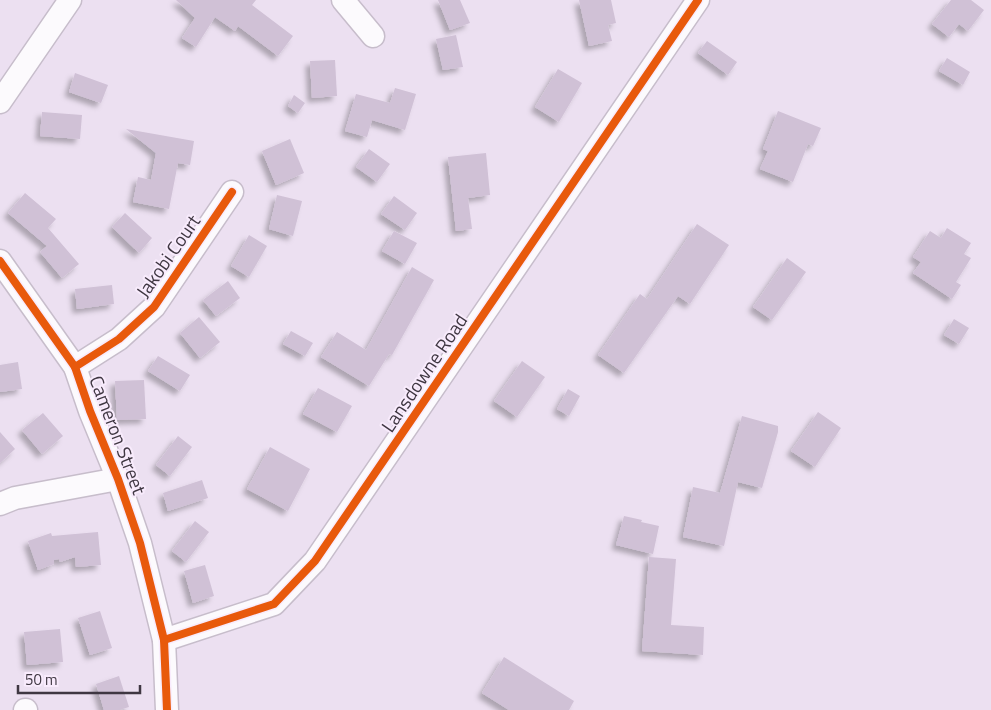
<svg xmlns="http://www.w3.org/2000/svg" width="991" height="710" font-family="'Titillium Web',sans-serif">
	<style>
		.building { fill: #d0c1d6; filter: url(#shadow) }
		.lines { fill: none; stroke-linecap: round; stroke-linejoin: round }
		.minor-casing { stroke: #c7bdcb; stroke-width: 25 }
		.minor { stroke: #fcfafd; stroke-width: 22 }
		.cycleway-casing { stroke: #f8ebfc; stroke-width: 11 }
		.cycleway { stroke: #e8590c; stroke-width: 8 }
		.labels { text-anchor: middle; stroke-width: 4; stroke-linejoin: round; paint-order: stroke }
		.street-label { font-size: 19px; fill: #3f3742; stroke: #f8ebfc }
	</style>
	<defs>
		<filter id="shadow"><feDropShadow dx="-4.5" dy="4.5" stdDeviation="2.5" flood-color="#0004"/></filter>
	</defs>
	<rect width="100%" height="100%" fill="#ece0f1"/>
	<!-- building -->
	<g class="building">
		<polygon points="176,0 256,0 252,5 293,36 278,56 238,26 235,31 215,17 196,47 182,38 195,18"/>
		<polygon points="438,0 460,0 470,23 450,30"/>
		<polygon points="579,0 611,0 616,23 608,25 612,41 589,46"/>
		<polygon points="951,0 971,0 984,10 968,31 959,24 949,37 932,24"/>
		<polygon points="456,35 463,67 443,70 436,39"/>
		<polygon points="707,41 737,62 728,75 698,53"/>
		<polygon points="947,58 970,72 963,85 939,71"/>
		<polygon points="335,60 337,96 312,98 310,61"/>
		<polygon points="558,69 582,83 559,122 535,107"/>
		<polygon points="75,73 108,85 101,103 69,92"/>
		<polygon points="395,88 416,94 405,130 372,120 367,137 345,131 356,94 390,103"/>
		<polygon points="294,95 305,103 298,113 288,106"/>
		<polygon points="778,111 821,128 813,146 808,144 793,182 760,169 768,151 763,149"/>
		<polygon points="42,112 82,115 80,139 40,136"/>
		<polygon points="126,129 194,141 190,165 178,163 169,209 133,202 138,177 151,180 156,153"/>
		<polygon points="290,139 304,173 276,185 262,151"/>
		<polygon points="369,149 390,164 377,182 356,167"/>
		<polygon points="486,153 490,195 468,198 472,229 456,231 448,157"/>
		<polygon points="25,193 56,219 48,228 79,264 62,278 40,252 47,246 8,213"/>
		<polygon points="277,195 302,201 293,236 269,229"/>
		<polygon points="394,196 417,213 405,230 381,214"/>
		<polygon points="125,213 152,238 139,253 112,227"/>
		<polygon points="697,224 729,245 690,304 678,296 624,373 598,355 640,294 647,299"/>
		<polygon points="947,228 971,243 964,254 971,258 956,282 961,285 952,299 913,273 921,262 913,257 930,231 941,238"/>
		<polygon points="394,231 417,243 405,264 382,251"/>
		<polygon points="249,235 267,246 249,277 231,266"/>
		<polygon points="787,258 806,272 772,320 753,307"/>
		<polygon points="412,267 434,280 392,355 389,354 369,386 321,357 337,332 366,350"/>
		<polygon points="228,281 240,298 216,316 203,300"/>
		<polygon points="112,285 114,304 77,309 75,289"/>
		<polygon points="199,317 220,342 200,358 180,333"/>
		<polygon points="954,319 969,328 959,344 944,335"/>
		<polygon points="291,331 313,343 305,356 283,344"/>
		<polygon points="158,356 190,375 180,391 148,371"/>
		<polygon points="522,361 545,377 517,417 494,401"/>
		<polygon points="18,362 22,389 0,392 0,365"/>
		<polygon points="144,380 146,419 117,420 115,381"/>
		<polygon points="318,388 352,406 337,432 303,414"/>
		<polygon points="568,389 580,396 569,416 557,409"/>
		<polygon points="818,412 841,428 815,467 791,451"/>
		<polygon points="43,413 63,436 42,454 22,430"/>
		<polygon points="742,416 778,426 778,432 762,488 738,482 724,546 683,537 693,487 720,493"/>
		<polygon points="0,432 15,449 0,463"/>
		<polygon points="178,436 192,447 170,476 156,465"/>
		<polygon points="270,447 310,469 288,511 247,489"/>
		<polygon points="202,480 208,498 168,511 163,493"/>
		<polygon points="624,516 642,520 641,522 659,526 653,554 616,545"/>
		<polygon points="195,521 209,532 186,562 172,551"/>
		<polygon points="98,532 101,565 76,567 75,557 60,562 59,559 54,560 54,564 38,570 28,541 51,533 52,536"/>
		<polygon points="649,557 676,559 671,625 704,627 703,655 642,651"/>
		<polygon points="205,565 214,596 193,603 184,571"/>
		<polygon points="100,611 112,648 90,655 78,618"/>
		<polygon points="60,629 63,662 27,665 24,632"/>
		<polygon points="504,657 574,701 569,710 509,710 482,693"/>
		<polygon points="119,676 129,707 119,710 104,710 96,684"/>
	</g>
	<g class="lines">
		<defs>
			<g id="minor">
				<polyline points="343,0 373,36"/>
				<polyline points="0,102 70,0"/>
				<polyline points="0,261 75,367 90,411 118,479 140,543 164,640 167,710"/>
				<polyline points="75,367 119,339 154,307 232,192"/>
				<polyline points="0,504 15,498 118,479"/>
				<polyline points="164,640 274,604 315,561 698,0"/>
				<polyline points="25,710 26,710"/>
			</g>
		</defs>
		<!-- minor casing -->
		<use href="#minor" class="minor-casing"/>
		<!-- minor -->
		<use href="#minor" class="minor"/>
		<defs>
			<g id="cycleway">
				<polyline points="0,261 75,367 90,411 118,479 140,543 164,640 167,710"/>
				<polyline points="75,367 119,339 154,307 232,192"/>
				<polyline points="164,640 274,604 315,561 698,0"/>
			</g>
		</defs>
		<!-- cycleway casing -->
		<use href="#cycleway" class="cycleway-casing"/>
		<!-- cycleway -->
		<use href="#cycleway" class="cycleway"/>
	</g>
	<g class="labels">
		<!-- street labels -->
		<g class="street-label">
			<text transform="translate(168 256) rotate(-55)" y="7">Jakobi Court</text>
			<text transform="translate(424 373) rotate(-56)" y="7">Lansdowne Road</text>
			<text transform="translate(118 435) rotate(69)" y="7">Cameron Street</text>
		</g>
	</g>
	<!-- scale -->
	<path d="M18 685v8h122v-8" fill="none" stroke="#3f3742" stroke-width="2.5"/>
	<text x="25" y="685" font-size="15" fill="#3f3742" stroke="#f8ebfc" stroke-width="4" paint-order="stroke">50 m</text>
</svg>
